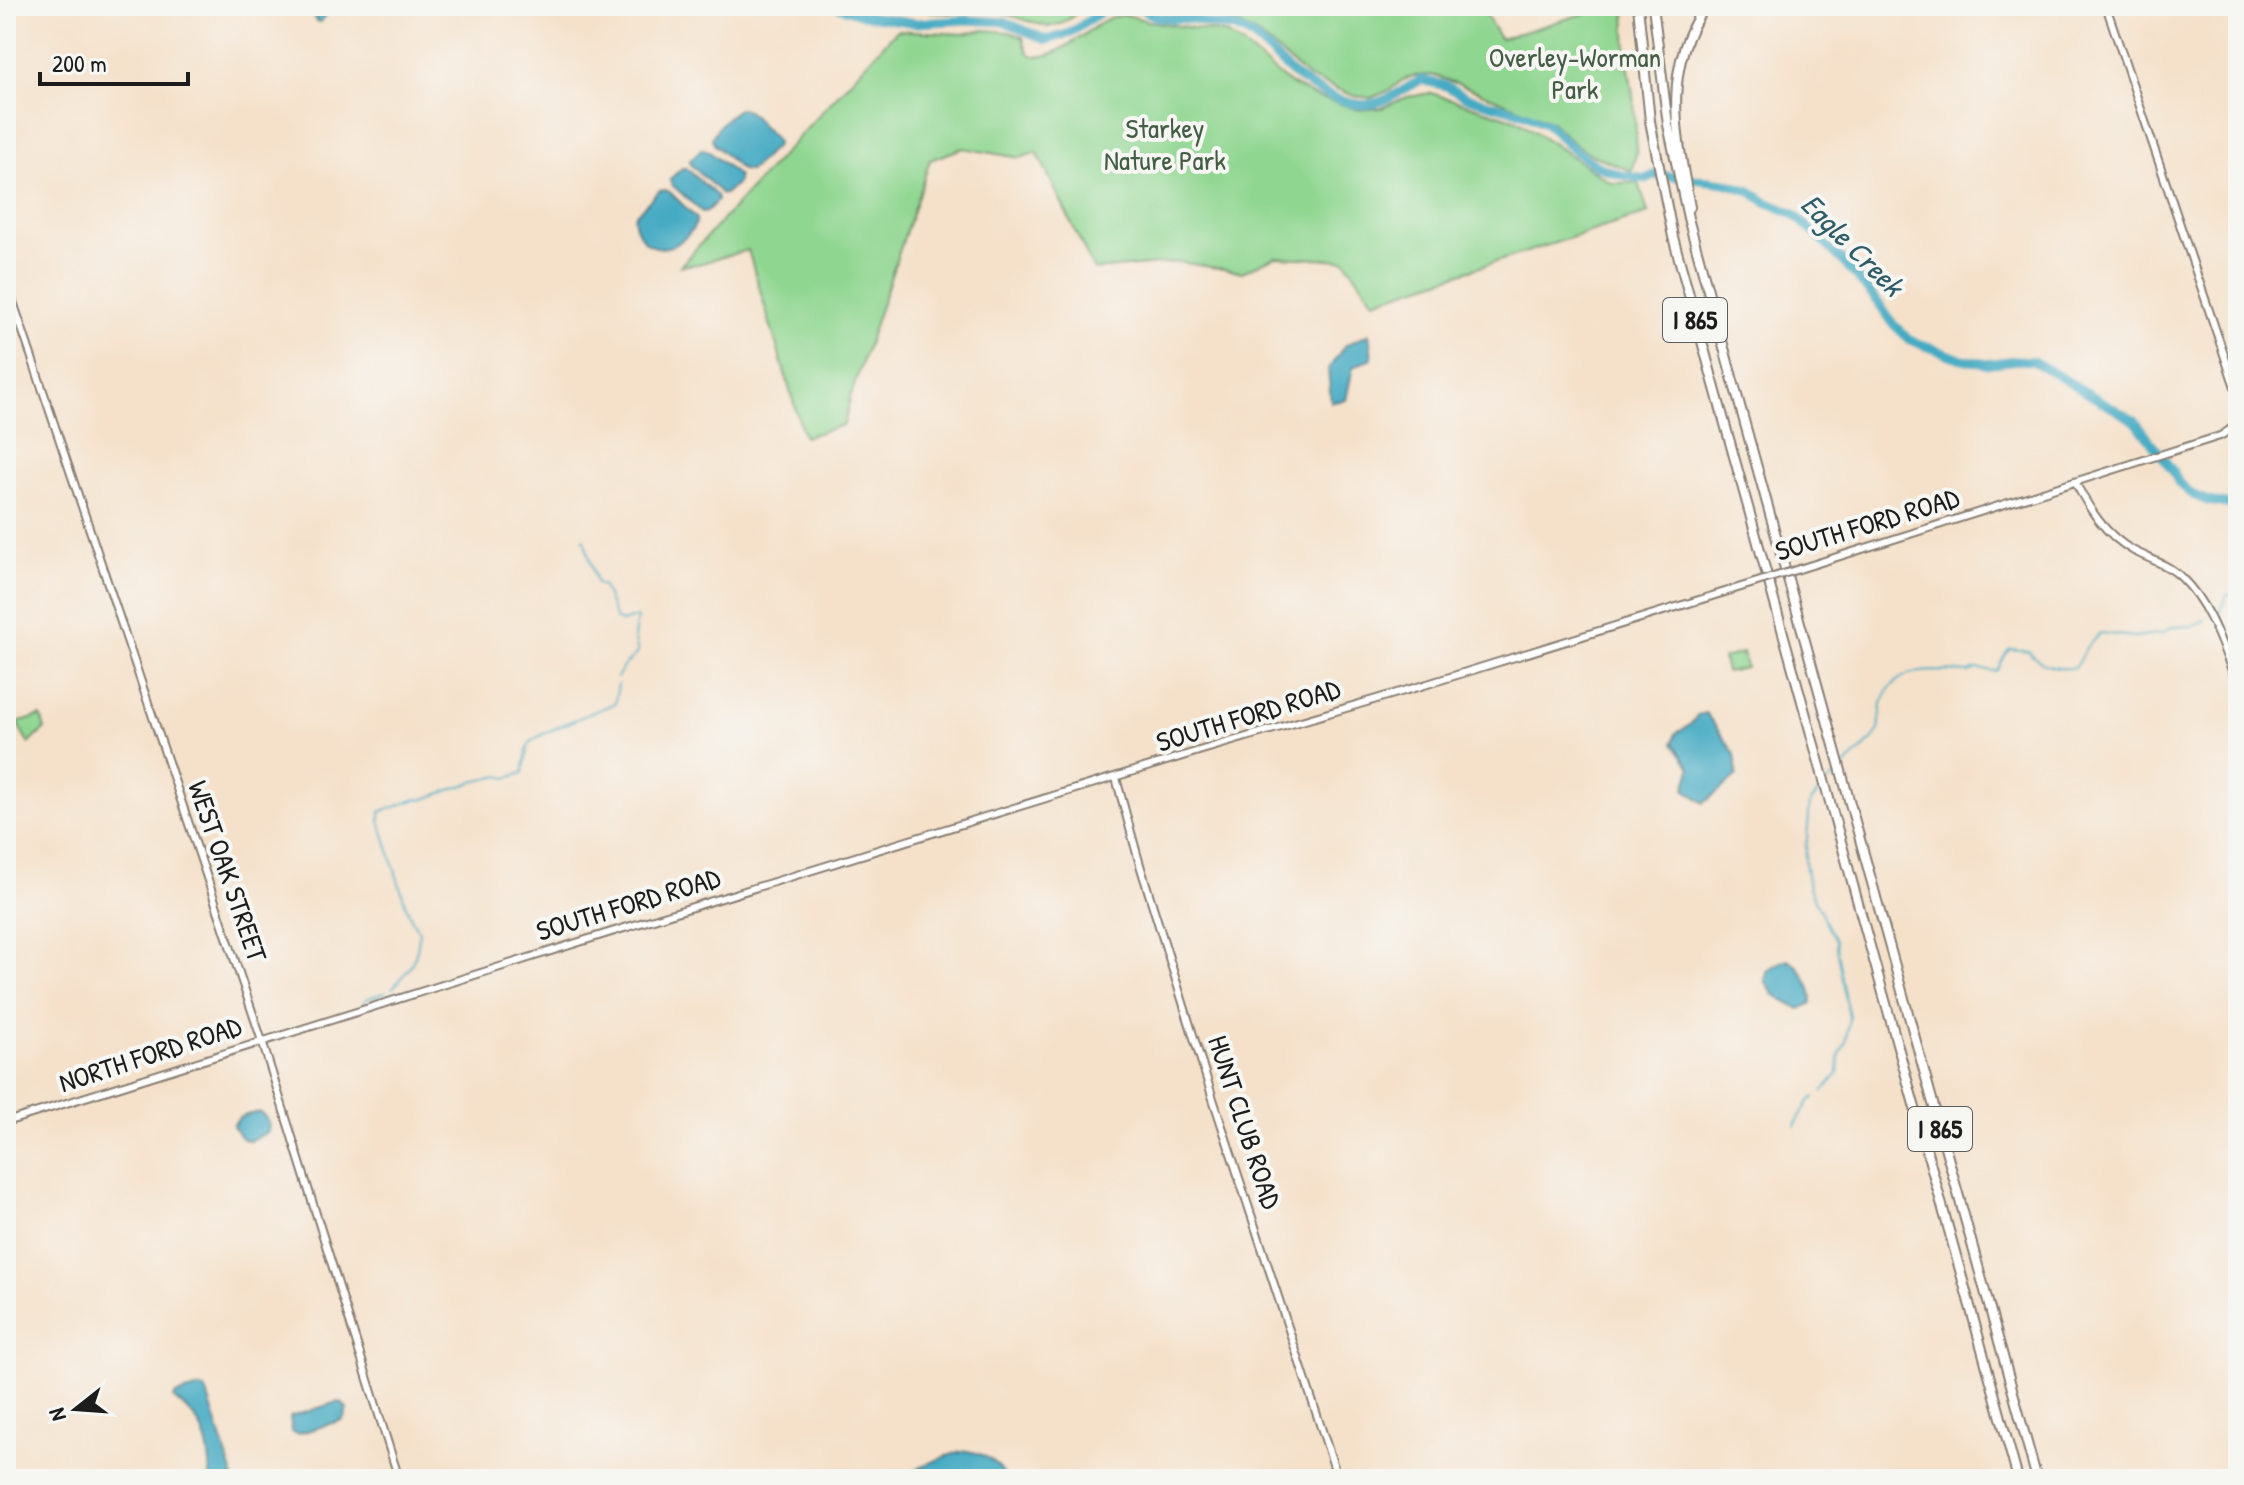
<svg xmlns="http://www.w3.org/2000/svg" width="2244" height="1485" font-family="'Patrick Hand',sans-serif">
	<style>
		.green { fill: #8fd690; stroke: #567956; stroke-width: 2 }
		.water { fill: #44aac3; stroke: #306370; stroke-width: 2 }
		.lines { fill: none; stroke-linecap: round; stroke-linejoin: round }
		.stream { stroke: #44aac3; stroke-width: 2 }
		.river { stroke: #44aac3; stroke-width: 9 }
		.secondary-casing { stroke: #887e73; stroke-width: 10 }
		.highway-casing { stroke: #887e73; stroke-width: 12 }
		.secondary { stroke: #fff; stroke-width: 6 }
		.highway { stroke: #fff; stroke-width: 8 }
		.secondary-bridge-casing { stroke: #887e73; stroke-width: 10; stroke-linecap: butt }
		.secondary-bridge { stroke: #fff; stroke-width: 6 }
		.labels { text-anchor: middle; stroke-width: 8; stroke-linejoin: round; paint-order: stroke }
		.shield { fill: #f6f6f2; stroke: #5d5d5c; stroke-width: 2 }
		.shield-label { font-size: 26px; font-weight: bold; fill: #1c1c1c }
		.park-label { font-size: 28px; fill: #445d45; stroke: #f6f6f2 }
		.street-label { font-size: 28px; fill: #1c1c1c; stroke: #f6f6f2 }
		.water-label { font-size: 30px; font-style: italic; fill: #2e5c67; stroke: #f6f6f2 }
	</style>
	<rect width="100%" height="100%" fill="#f6f6f2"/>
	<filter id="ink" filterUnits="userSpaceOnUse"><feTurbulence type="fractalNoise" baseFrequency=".0125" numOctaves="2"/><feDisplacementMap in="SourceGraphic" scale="16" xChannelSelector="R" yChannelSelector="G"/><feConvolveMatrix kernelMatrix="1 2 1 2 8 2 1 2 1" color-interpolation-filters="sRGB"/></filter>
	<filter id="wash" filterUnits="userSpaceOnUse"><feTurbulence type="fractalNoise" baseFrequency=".006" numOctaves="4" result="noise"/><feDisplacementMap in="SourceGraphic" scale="32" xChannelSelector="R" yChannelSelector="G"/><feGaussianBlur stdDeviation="1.8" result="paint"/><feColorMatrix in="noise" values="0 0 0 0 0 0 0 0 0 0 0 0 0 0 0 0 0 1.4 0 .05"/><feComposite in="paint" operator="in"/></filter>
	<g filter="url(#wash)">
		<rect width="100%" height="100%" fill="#f5e1ca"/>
		<!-- green -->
		<g class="green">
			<polygon points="877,6 1087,6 1063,23 1048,27 996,11 947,13"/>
			<polygon points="1166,6 1481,6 1500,39 1609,6 1625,6 1627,56 1634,102 1637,150 1632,171 1592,155 1572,142 1551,121 1459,84 1432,75 1413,76 1401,81 1390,90 1371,98 1354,96 1309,78 1262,38 1239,24 1204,13"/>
			<path d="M1127,15l21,6 76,12 19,12 44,37 27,14 45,14 23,-2 25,-11 24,-4 86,27 95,63h27l9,30 -274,88 -29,-41 -70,-3 -33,15 -63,-10 -85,8 -57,-118 -17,6 -57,-10 -33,12 -80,238 -6,27 -40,12 -56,-187 -50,14 -18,2 217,-236 65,4 23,-4 24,2 14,5c1,5 3,14 7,17 20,13 61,-28 79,-36 5,-2 12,-2 18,-3z"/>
			<polygon points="1743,653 1746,668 1726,672 1723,658"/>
			<polygon points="41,716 45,729 29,744 17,723"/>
		</g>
		<!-- water -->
		<g class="water">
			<polygon points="307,6 332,6 332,7 321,22 316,21"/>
			<path d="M741,108l8,4 26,27 2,4 -2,4 -25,24 -9,-1 -27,-26 -2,-5c4,-12 18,-26 29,-31z"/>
			<polygon points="701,149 707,150 738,176 738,182 725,194 722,194 691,165 690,160"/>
			<polygon points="682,168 686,168 717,196 717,201 707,211 702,212 671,184 670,179"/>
			<path d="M665,190l5,2 26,26v5c-17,33 -58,35 -62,-7l25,-25z"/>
			<polygon points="1369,334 1372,358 1353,367 1346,400 1331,402 1328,370 1344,346"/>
			<path d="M1706,713l29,41 2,22 -33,27 -19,-14 6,-21 -18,-25 3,-10c9,-4 18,-9 21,-18z"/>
			<path d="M1787,959c14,7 26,28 25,44l-12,6 -27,-15 -8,-14 3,-11z"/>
			<path d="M259,1112c8,5 12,11 9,20l-19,9 -8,-3 -8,-12c4,-10 16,-12 26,-14z"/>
			<path d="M200,1388l5,1 3,7 26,83h-24c1,-21 -3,-46 -17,-63 -6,-7 -13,-12 -19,-17l1,-4z"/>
			<polygon points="337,1402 342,1403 347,1409 345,1417 342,1420 298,1434 292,1432 290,1417"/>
			<path d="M968,1451c18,3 31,11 38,28h-104c12,-11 50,-27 66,-28z"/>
		</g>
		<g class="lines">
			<!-- stream -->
			<g class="stream">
				<polyline points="584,539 597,584 603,586 616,620 622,622 637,617 634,637 638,652 623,667 617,678"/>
				<polyline points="2215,617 2221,611 2227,595 2238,593"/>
				<path d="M1842,769l31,-30 6,-9 3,-27 7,-14 9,-9 12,-7 22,-2 37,1 7,-3 20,2c6,-7 7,-15 14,-22l18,2c14,15 28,20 48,16l9,-18 15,-16 35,4 28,-4 9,-6 20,-1 13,-6"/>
				<polyline points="1828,783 1838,773"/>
				<path d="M392,988c18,-16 27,-33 27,-57l-6,-9 -7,-16 -26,-85v-9l37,-13 5,1 51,-18 26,-6 8,2 16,-5c3,-10 2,-20 7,-30 5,-9 70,-33 85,-40l3,-19"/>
				<polyline points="362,1005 366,999 386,992"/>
				<polyline points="1822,1092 1838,1074 1839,1056 1846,1042 1849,1017 1835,941 1809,888 1805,861 1810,803 1823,787"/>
				<polyline points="1795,1126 1809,1101 1815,1097"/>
			</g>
			<!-- river -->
			<g class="river">
				<polyline points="836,6 863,15 917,23 967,20 1005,22 1047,40 1070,33 1110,6"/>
				<path d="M1139,6c17,16 31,11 52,13 9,1 16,5 24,6 6,1 13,1 19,3 19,5 35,24 49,37 17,18 63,44 88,39 18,-3 34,-16 50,-24l25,6 20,11 56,16 25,11 20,20 14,11 16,11 24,9 25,4 8,-4 16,1 55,7 25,8 14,10 30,13 49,47 34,40 17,24 16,15 48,18 28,6 30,-4 17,1 102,60 38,50 5,11 15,13 15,6 30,5"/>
			</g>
		</g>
	</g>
	<g filter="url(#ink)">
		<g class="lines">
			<defs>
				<g id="secondary">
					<polyline points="2106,6 2238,396"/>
					<polyline points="6,281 262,1041 399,1479"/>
					<path d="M2075,482c15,28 30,53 59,69 16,8 35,14 48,27 29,28 41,71 56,108"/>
					<path d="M1799,569l421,-133c9,-5 15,-9 18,-19"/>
					<polyline points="1116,778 1140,865 1214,1102 1338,1479"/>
					<polyline points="6,1122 605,934 1202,750 1421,686 1754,583"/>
				</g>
				<g id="highway">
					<polyline points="1638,6 1650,121 1673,237 2018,1479"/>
					<polyline points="1653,6 1668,125 1688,218 2037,1479"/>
					<path d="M1690,207c-13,-71 -29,-137 15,-201"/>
				</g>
			</defs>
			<!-- secondary casing -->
			<use href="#secondary" class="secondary-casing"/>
			<!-- highway casing -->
			<use href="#highway" class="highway-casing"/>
			<!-- secondary -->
			<use href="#secondary" class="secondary"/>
			<!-- highway -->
			<use href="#highway" class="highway"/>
			<defs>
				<polyline id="secondary-bridge" points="1754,583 1799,569"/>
			</defs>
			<!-- secondary-bridge casing -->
			<use href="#secondary-bridge" class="secondary-bridge-casing"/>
			<!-- secondary-bridge -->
			<use href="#secondary-bridge" class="secondary-bridge"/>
		</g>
	</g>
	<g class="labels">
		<!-- shield labels -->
		<g class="shield">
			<rect x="1663" y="298" width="64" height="44" rx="6"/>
			<rect x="1908" y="1107" width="64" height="44" rx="6"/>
		</g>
		<g class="shield-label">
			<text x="1695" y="329">I 865</text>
			<text x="1940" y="1138">I 865</text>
		</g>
		<!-- park labels -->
		<g class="park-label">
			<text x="1575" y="67">Overley-Worman<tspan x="1575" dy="32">Park</tspan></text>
			<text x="1165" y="138">Starkey<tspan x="1165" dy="32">Nature Park</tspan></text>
		</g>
		<!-- street labels -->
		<g class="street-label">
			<text transform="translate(1867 524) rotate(-17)" y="10">SOUTH FORD ROAD</text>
			<text transform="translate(1248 715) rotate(-17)" y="10">SOUTH FORD ROAD</text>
			<text transform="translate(228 871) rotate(71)" y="10">WEST OAK STREET</text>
			<text transform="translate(628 904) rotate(-17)" y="10">SOUTH FORD ROAD</text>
			<text transform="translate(150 1054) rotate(-18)" y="10">NORTH FORD ROAD</text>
			<text transform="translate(1245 1122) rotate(72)" y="10">HUNT CLUB ROAD</text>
		</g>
		<!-- water labels -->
		<g class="water-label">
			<text transform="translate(1852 245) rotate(45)" y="10">Eagle Creek</text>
		</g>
	</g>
	<!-- margin -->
	<rect width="2244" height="1485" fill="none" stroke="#f6f6f2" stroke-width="32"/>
	<!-- north arrow -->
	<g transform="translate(76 1409) rotate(253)" stroke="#f6f6f2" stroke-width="6" paint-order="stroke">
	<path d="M0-6L14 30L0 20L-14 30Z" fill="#1c1c1c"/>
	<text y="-12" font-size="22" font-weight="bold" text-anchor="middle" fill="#1c1c1c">N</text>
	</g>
	<!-- scale -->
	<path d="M40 72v12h148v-12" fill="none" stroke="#1c1c1c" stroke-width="4"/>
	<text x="52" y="72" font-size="24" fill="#1c1c1c" stroke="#f6f6f2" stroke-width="6" paint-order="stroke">200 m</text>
</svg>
